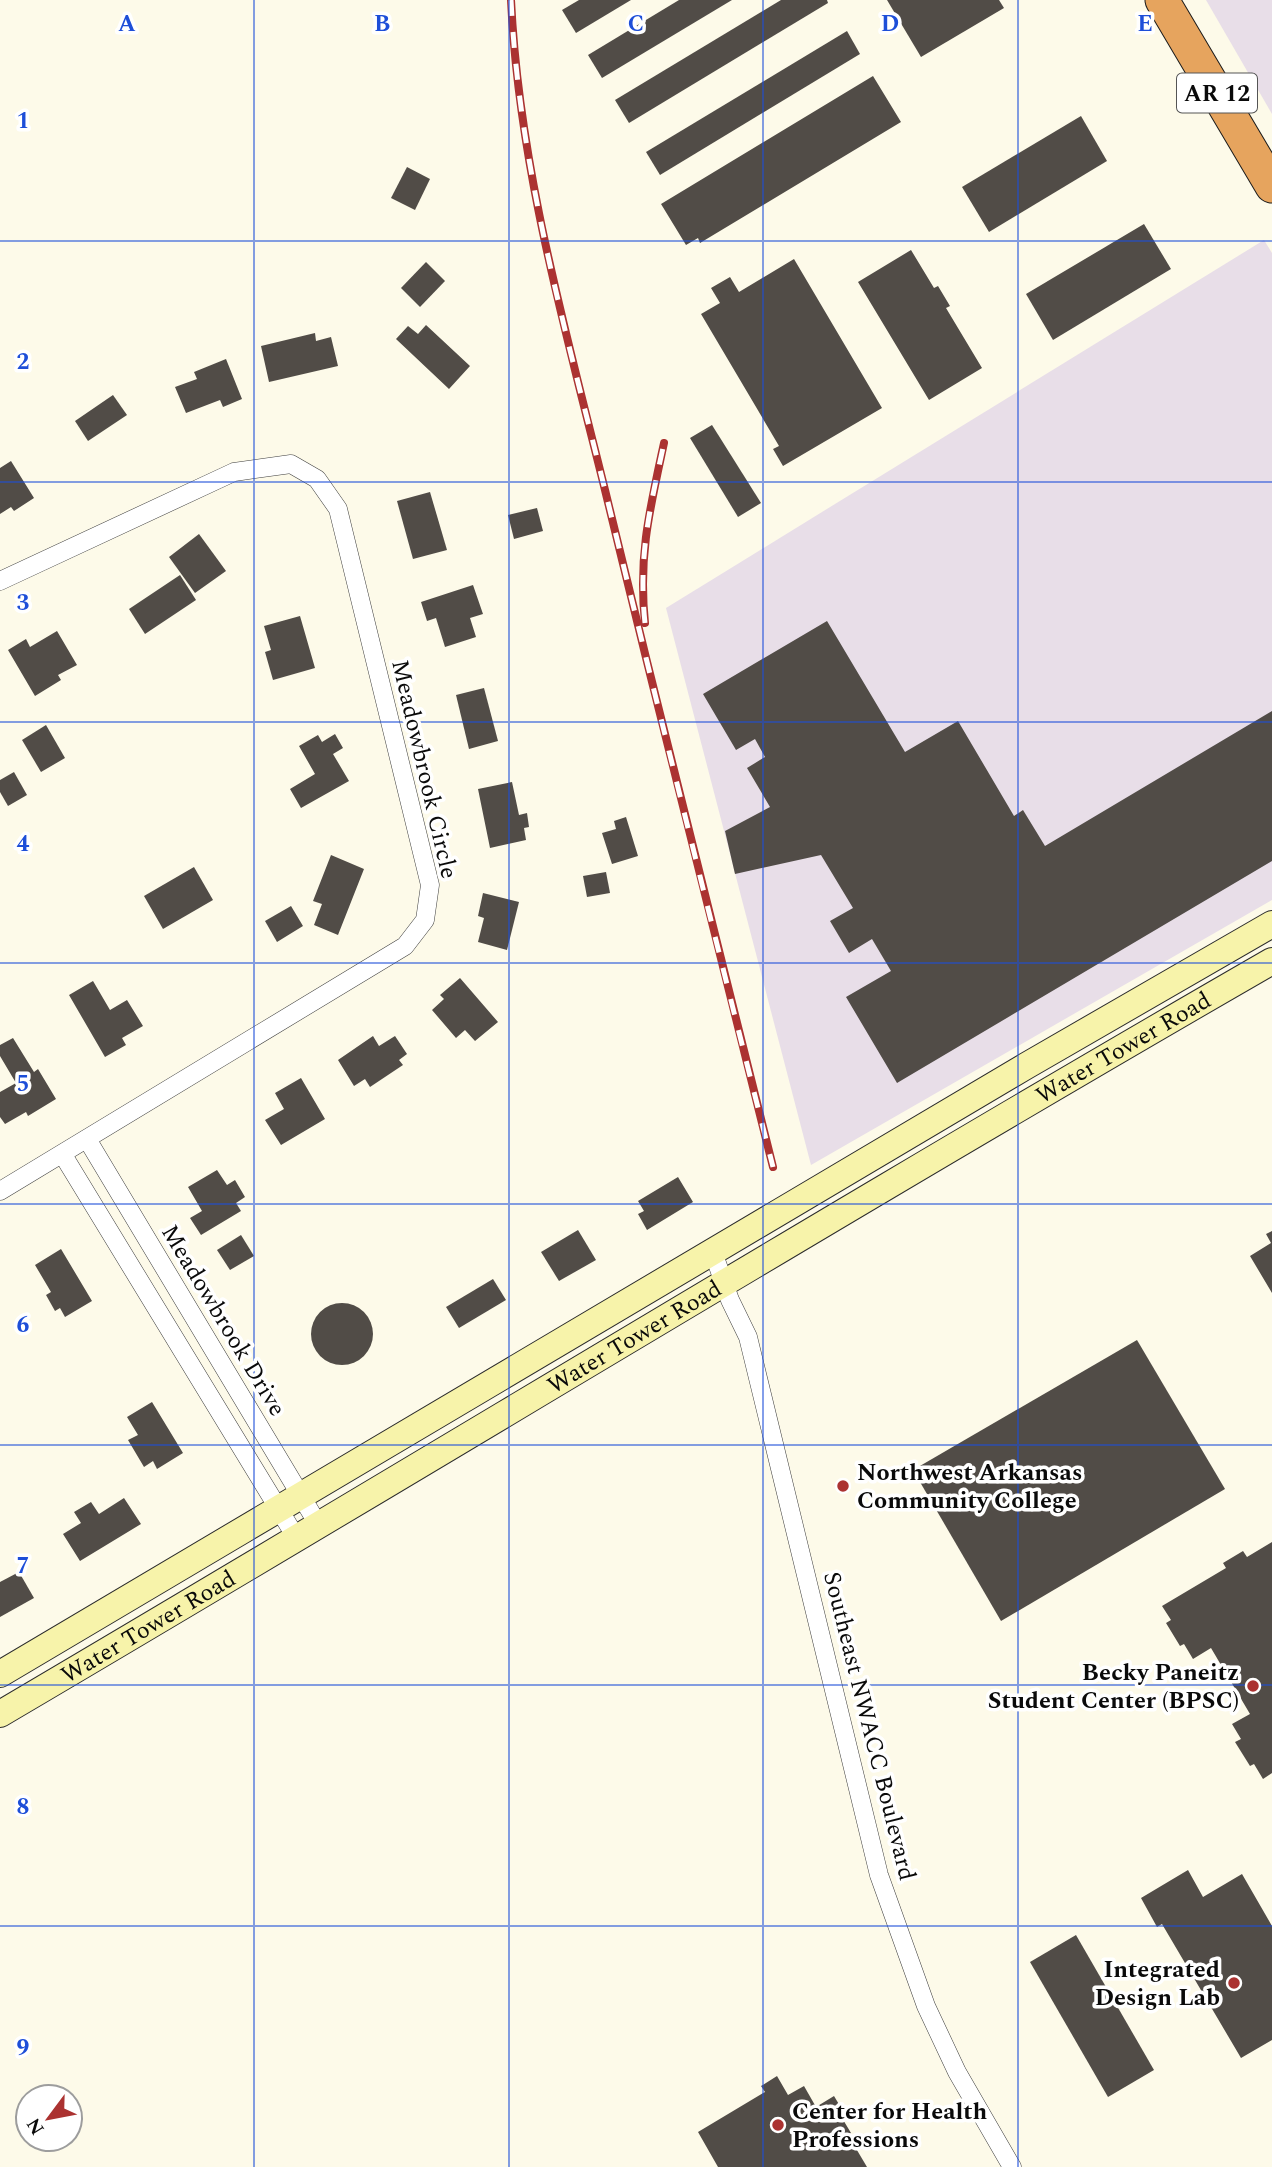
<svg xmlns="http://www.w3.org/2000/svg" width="1272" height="2167" font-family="Spectral,serif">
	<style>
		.industrial { fill: #e8dee8 }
		.building { fill: #514c47 }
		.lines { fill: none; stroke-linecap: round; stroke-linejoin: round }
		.street-casing { stroke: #3d3d3d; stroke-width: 19 }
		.secondary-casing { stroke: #2c2c2c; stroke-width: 28 }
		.highway-casing { stroke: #1b1b1b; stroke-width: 35 }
		.street { stroke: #fff; stroke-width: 18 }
		.secondary { stroke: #f7f3aa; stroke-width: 26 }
		.highway { stroke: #e6a45e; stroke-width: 33 }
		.rail-casing { stroke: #ab3231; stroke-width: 8 }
		.rail { stroke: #fff; stroke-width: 5; stroke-dasharray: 16; stroke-linecap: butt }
		.grid { fill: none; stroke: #1d4ed8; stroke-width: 2; stroke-opacity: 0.55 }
		.poi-dot { fill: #ab3231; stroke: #fff; stroke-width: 2.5 }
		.labels { text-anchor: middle; stroke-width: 7; stroke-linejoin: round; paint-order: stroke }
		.shield { fill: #fff; stroke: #545454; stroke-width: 2 }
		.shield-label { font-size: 23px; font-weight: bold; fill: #0a0a0a }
		.street-label { font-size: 24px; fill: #0a0a0a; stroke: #fff }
		.poi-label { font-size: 24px; font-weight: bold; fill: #0a0a0a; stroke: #fff; text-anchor: start }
		.grid-label { font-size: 23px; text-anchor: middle; font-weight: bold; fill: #1d4ed8; stroke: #fff; stroke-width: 7; stroke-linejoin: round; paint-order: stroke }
	</style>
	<rect width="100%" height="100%" fill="#fdfae9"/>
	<!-- industrial -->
	<g class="industrial">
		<polygon points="1206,0 1272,0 1272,114"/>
		<polygon points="1264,240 1272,253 1272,900 811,1165 666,608"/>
	</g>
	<!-- building -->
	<g class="building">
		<polygon points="579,0 631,0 576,33 562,10"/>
		<polygon points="679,0 732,0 602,78 588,55"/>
		<polygon points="781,0 827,0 828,3 629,123 615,100"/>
		<polygon points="887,0 999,0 1004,8 921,57"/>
		<polygon points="847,31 860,54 660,175 646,152"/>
		<polygon points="873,76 901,122 700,243 698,238 686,245 661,204"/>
		<polygon points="1081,116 1107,161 989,232 962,187"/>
		<polygon points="407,167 430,179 415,210 391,198"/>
		<polygon points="1144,224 1171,269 1053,340 1026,294"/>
		<polygon points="911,250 934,288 938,286 950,306 946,308 982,368 929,400 858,282"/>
		<polygon points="794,259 882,408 783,466 773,449 779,446 701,314 720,303 711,288 730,277 739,292"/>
		<polygon points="426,262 445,281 420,307 401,288"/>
		<polygon points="426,325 470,366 449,389 396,339 408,326 418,334"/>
		<polygon points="315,333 316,341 331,337 338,366 269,382 261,346"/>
		<polygon points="226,359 242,399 223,407 220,400 186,413 175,387 197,379 194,372"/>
		<polygon points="113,395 127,415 88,441 75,421"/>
		<polygon points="712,425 761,503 738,517 690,438"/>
		<polygon points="11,461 34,498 14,511 11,507 0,514 0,468"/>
		<polygon points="430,492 447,550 413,559 397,501"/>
		<polygon points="537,508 543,531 514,539 508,515"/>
		<polygon points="199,534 226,571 195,593 169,557"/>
		<polygon points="180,575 196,600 145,634 129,609"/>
		<polygon points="473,585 483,614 470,618 476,637 445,647 436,618 427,621 421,602"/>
		<polygon points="300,616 315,668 273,680 265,652 271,650 264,626"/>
		<polygon points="827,621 905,752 958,721 1014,816 1023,810 1045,846 1272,711 1272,861 897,1083 846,997 891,971 872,939 849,953 830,921 853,908 821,855 735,874 725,831 770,807 747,768 765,757 755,739 736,750 703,694"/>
		<polygon points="57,631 77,665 58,675 61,680 35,696 8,650 26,639 30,647"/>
		<polygon points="484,688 498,741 469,749 456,695"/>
		<polygon points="46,725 65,758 41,772 22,740"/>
		<polygon points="335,734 343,748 333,754 349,781 301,808 290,789 315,774 299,746 318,735 322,742"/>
		<polygon points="14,772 27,795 8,806 0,792 0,780"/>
		<polygon points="512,782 519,815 527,813 529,827 524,828 526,840 490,848 478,789"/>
		<polygon points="626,817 638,856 612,864 602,833 616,829 614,821"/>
		<polygon points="331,855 364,869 338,935 314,925 322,904 313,901"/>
		<polygon points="194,867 213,900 163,929 144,896"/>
		<polygon points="606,872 610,893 587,897 583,876"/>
		<polygon points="483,893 519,902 507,950 478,942 484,918 478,916"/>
		<polygon points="291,906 303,926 277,942 265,921"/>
		<polygon points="460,978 498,1022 475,1041 465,1030 456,1038 432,1010 444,999 440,995"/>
		<polygon points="93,981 110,1010 127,1000 143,1026 122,1038 126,1045 105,1057 69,995"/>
		<polygon points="373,1036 379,1046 395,1036 407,1054 399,1060 403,1065 370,1087 365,1079 354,1086 338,1060"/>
		<polygon points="13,1038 34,1072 38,1069 56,1099 28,1116 26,1112 5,1124 0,1117 0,1092 16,1083 0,1056 0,1045"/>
		<polygon points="301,1078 325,1119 281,1145 265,1120 284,1109 275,1093"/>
		<polygon points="217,1170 227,1185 235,1180 245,1197 236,1203 241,1211 201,1235 190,1218 202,1211 188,1187"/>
		<polygon points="678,1177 693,1202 647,1230 638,1214 644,1211 638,1201"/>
		<polygon points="578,1230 596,1260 559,1281 541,1252"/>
		<polygon points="1272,1231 1272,1293 1250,1256 1271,1243 1266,1234"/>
		<polygon points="241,1235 254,1256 230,1270 217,1250"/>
		<polygon points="61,1249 92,1301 65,1317 60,1308 55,1311 46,1295 51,1292 35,1265"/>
		<polygon points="493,1279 506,1300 459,1328 446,1307"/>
		<circle cx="342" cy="1334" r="31"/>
		<polygon points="1137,1340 1225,1489 1001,1621 913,1470"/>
		<polygon points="152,1402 183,1453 157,1469 153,1461 144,1467 128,1440 138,1435 127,1417"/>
		<polygon points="124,1498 141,1524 80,1561 63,1534 81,1523 74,1512 91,1502 99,1514"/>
		<polygon points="1272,1542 1272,1773 1263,1779 1254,1764 1250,1766 1235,1742 1241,1739 1232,1724 1250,1714 1211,1648 1193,1659 1184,1644 1180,1646 1166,1623 1171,1620 1162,1606 1226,1568 1223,1563 1243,1551 1247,1557"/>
		<polygon points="19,1572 34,1598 0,1617 0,1582"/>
		<polygon points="1188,1870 1203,1897 1242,1874 1272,1926 1272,2040 1241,2058 1162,1924 1157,1927 1141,1898"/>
		<polygon points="1076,1935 1154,2070 1108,2097 1030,1962"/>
		<polygon points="777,2076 788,2095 804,2086 816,2107 834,2096 846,2116 842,2118 851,2133 848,2135 867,2167 718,2167 698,2132 765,2092 761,2086"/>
	</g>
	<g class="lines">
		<defs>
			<g id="street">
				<polyline points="0,581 234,472 291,464 317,479 338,509 430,885 425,920 405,946 0,1191"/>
				<polyline points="87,1139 319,1526"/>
				<polyline points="63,1155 297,1539"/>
				<polyline points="713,1252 730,1300 748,1337 879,1875 926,2006 957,2072 1012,2167"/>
			</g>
			<g id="secondary">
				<polyline points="0,1674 1026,1066 1272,924"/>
				<path id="s1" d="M0,1714c425,-250 845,-507 1272,-753"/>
			</g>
			<polyline id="highway" points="1162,0 1272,186"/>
		</defs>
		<!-- street casing -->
		<use href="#street" class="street-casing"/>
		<!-- secondary casing -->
		<use href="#secondary" class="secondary-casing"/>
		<!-- highway casing -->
		<use href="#highway" class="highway-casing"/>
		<!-- street -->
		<use href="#street" class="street"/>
		<!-- secondary -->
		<use href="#secondary" class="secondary"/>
		<!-- highway -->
		<use href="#highway" class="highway"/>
		<defs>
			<g id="rail">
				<path d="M511,0c8,167 54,328 94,490 55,226 111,452 168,677"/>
				<path d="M645,623c-7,-67 5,-115 19,-180"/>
			</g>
		</defs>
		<!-- rail casing -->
		<use href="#rail" class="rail-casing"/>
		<!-- rail -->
		<use href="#rail" class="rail"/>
	</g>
	<!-- grid -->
	<path class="grid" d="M254,0v2167M509,0v2167M763,0v2167M1018,0v2167M0,241h1272M0,482h1272M0,722h1272M0,963h1272M0,1204h1272M0,1445h1272M0,1685h1272M0,1926h1272"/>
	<!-- markers -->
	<g class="poi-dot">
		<circle cx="843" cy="1486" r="7"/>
		<circle cx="1253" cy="1686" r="7"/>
		<circle cx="1234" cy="1983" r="7"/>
		<circle cx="778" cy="2125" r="7"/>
	</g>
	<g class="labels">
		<!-- shield labels -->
		<rect class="shield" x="1177" y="73.5" width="80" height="39" rx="5"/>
		<g class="shield-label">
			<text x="1217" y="101">AR 12</text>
		</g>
		<!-- street labels -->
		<g class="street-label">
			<text transform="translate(425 769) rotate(77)" y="8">Meadowbrook Circle</text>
			<text dy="8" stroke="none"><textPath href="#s1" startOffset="1306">Water Tower Road</textPath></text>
			<text transform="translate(224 1320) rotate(59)" y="8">Meadowbrook Drive</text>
			<text dy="8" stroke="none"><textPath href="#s1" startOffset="738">Water Tower Road</textPath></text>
			<text dy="8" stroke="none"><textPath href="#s1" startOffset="172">Water Tower Road</textPath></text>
			<text transform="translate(870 1726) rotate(76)" y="8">Southeast NWACC Boulevard</text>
		</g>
		<!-- poi labels -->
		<g class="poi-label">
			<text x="857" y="1480">Northwest Arkansas<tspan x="857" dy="28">Community College</tspan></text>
			<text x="1239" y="1680" text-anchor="end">Becky Paneitz<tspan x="1239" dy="28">Student Center (BPSC)</tspan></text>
			<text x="1220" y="1977" text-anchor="end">Integrated<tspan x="1220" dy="28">Design Lab</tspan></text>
			<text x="792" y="2119">Center for Health<tspan x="792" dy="28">Professions</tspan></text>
		</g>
	</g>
	<g class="grid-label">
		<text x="127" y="31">A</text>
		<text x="382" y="31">B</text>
		<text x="636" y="31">C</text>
		<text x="890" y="31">D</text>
		<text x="1145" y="31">E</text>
		<text x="23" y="128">1</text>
		<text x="23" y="369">2</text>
		<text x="23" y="610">3</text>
		<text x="23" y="851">4</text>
		<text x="23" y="1091">5</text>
		<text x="23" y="1332">6</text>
		<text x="23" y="1573">7</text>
		<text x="23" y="1814">8</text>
		<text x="23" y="2055">9</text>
	</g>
	<!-- north arrow -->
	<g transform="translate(49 2118) rotate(238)"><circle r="33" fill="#ffffff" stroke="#9d9d9d" stroke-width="2"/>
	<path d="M0-5L12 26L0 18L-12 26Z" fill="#ab3231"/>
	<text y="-10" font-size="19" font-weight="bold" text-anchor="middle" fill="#0a0a0a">N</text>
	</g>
</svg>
